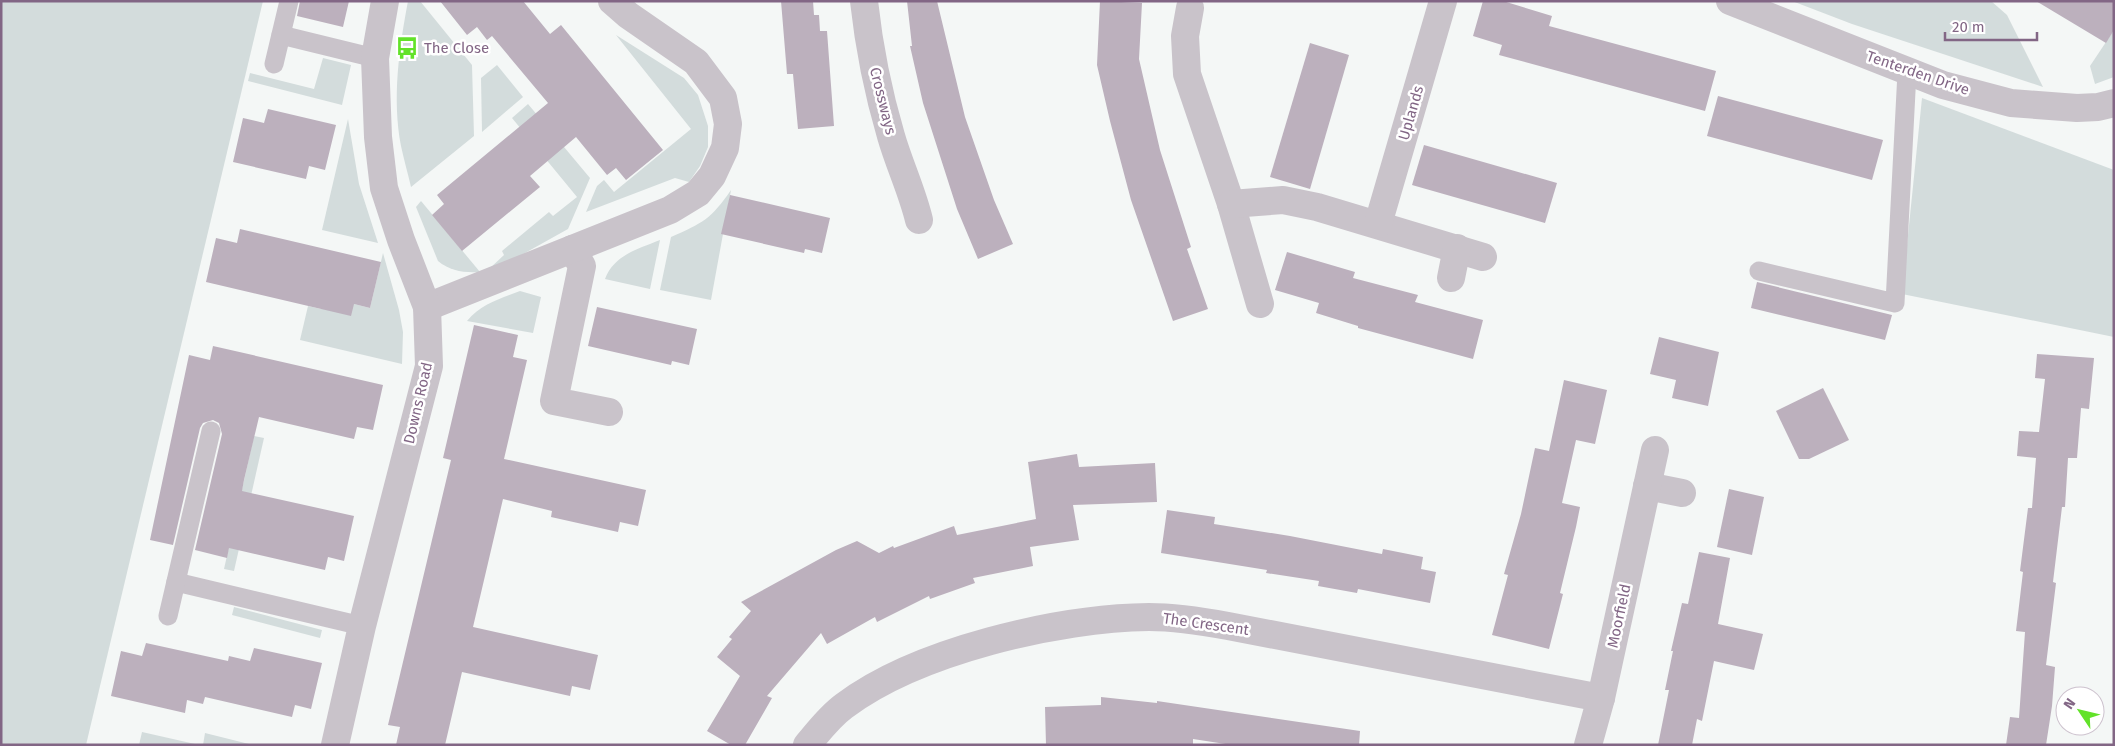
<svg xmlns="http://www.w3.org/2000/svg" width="2115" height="746" font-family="'Fira Sans',sans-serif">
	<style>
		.green { fill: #d3dcdc }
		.building { fill: #bcb0bd }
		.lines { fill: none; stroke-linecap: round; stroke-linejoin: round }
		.service { stroke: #c9c3ca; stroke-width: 19 }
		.minor { stroke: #c9c3ca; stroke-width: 28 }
		.labels { text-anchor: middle; stroke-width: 5; stroke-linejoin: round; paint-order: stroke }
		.poi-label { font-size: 15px; fill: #826685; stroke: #fff; text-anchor: start }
		.street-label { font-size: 15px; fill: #826685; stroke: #fff }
	</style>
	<rect width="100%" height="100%" fill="#f4f7f6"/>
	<!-- green -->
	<g class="green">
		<polygon points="1,1 263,1 86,745 1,745"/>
		<path d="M408,1h12l52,64 2,71 -63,51c-3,-13 -7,-27 -10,-41 -9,-48 -2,-97 7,-145z"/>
		<polygon points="1792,1 1991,1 2007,15 2043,87 1852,24"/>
		<polygon points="2114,30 2114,77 2095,84 2090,66"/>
		<polygon points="616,35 684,78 698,95 708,126 708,147 700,166 689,182 675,178 586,212 597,186 604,180 614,192 691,129"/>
		<polygon points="323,58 351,65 342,105 248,81 250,73 314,89"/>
		<polygon points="497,65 523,97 482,132 481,78"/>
		<polygon points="1922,98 2114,170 2114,337 1902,294"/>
		<polygon points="528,104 590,178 568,229 516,258 488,270 504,255 502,251 549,212 553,216 577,197 512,118"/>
		<polygon points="348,119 359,184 378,243 322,230"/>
		<path d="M731,190l-20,110 -51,-10 11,-53c32,-14 40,-18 60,-47z"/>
		<path d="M421,201l59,71c-16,1 -30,-1 -42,-11l-22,-54z"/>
		<path d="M660,240l-10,49 -45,-10c9,-24 33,-30 55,-39z"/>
		<polygon points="383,253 399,310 403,332 402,364 300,340 308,306 321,309 354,304 370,308"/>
		<path d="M520,291l21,6 -8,36 -66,-12c14,-17 33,-22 53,-30z"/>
		<polygon points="254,436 264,438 234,571 224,569"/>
		<polygon points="234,607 322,630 320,638 232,615"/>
		<polygon points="142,732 195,744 139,745"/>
		<polygon points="205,733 253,745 203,745"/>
	</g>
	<!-- building -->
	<g class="building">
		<polygon points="300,1 349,1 343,27 297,16"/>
		<polygon points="440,1 523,1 550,34 561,25 663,150 626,180 616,168 607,175 576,137 530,176 540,187 462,251 432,215 444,204 437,195 548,103 492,36 487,40 477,27 467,35"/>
		<polygon points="781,1 813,1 814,15 819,15 820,31 827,31 834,126 798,129 793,74 787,74"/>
		<polygon points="907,1 937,1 965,117 994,200 1013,244 978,259 957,209 923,103 910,46 912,46"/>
		<polygon points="1100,1 1142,3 1139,59 1160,150 1191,247 1187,249 1208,309 1173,321 1131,200 1110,121 1097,65"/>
		<polygon points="1483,1 1503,1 1552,16 1549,26 1716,71 1705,111 1499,55 1502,45 1473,36"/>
		<polygon points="2036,1 2114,1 2114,30 2106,43"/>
		<polygon points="1310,43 1349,55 1310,189 1270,177"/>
		<polygon points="1718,96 1883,140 1872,180 1707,136"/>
		<polygon points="268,109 336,125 325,170 309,166 306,179 233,162 243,118 264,123"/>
		<polygon points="1424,145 1557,183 1545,223 1412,185"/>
		<polygon points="730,195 830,218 822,253 805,249 804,253 721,234"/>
		<polygon points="240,229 381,262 370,308 354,304 351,316 206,282 216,238 237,243"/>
		<polygon points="1287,252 1355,272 1353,278 1418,295 1415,302 1483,320 1473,359 1358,328 1358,326 1316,313 1319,303 1275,290"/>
		<polygon points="1757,282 1892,315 1885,340 1751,308"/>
		<polygon points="597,307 697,329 689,365 672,361 671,365 588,346"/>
		<polygon points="474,325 518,335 513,357 527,360 504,459 646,490 638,526 620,522 618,532 551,517 552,511 503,499 473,627 598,655 590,690 572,686 570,696 462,672 445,745 396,745 400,727 388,725 451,460 443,458"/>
		<polygon points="1659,337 1719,352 1708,406 1672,398 1676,380 1650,374"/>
		<polygon points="213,346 383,385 373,430 357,427 354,439 259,417 244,480 242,491 354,516 344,561 328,557 325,570 229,548 227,558 195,550 222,434 219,423 213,420 203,423 200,428 173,545 150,540 189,355 210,360"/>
		<polygon points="2037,354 2094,358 2089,409 2081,408 2077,458 2068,458 2065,507 2062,507 2053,582 2056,583 2046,665 2055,667 2052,706 2046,745 2006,745 2010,717 2019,718 2025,632 2016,631 2023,572 2020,571 2028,508 2032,508 2036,458 2017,456 2019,431 2039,432 2045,379 2035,378"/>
		<polygon points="1564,380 1607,390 1595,444 1576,440 1562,503 1580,507 1576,527 1560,593 1563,594 1549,649 1492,635 1508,575 1504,574 1521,514 1535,448 1549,451"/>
		<polygon points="1823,388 1849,440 1809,459 1799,459 1776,411"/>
		<polygon points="1077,454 1079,467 1155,463 1157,502 1073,505 1079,540 1030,547 1033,566 973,578 975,583 930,599 929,596 877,622 875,617 827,644 821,633 767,696 772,698 745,745 731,745 707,731 740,676 717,657 732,639 729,637 751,611 741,602 836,550 857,541 879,553 893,546 894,548 954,526 957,535 1036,519 1028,462"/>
		<polygon points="1729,489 1764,497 1752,555 1717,547"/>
		<polygon points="1167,510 1215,517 1214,524 1290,536 1382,554 1383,549 1423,557 1421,569 1436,572 1430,603 1358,589 1357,593 1318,586 1319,581 1266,573 1267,570 1161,553"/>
		<polygon points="1699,552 1730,558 1718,624 1763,634 1754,670 1714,661 1702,721 1697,719 1692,745 1658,745 1669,690 1665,690 1673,651 1671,651 1682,603 1688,604"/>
		<polygon points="146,643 228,661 229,656 250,661 254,648 322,663 311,709 295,705 292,717 205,697 203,704 187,700 185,713 111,696 121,651 142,656"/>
		<polygon points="1101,697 1157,703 1157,701 1360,731 1359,745 1232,745 1193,739 1193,745 1046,745 1045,707 1101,705"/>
	</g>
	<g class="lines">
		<!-- service -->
		<g class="service">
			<polyline points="281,35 375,58"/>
			<polyline points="274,64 289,1"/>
			<polyline points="1759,271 1895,303 1907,72"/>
			<polyline points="176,582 362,626"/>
			<polyline points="168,616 211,431"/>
		</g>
		<!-- minor -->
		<g class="minor">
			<path d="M864,1c5,46 14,91 27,135 8,28 21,55 28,84"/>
			<polyline points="1730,1 1943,85 2011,103 2077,108 2098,107 2114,103"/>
			<polyline points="1190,8 1185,36 1187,74 1231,204 1260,304"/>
			<polyline points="1231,204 1283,200 1317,207 1483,257"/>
			<polyline points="1378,224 1443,1"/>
			<polyline points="572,249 582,266 554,401 609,412"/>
			<polyline points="1451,278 1457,248"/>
			<polyline points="427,307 670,210 698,193 712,176 725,148 728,124 723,98 696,62 628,15 612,1"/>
			<polyline points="1647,486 1682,493"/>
			<polyline points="335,745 362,626 429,366 427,307 401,240 384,188 378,137 375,58 385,1"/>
			<path d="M807,745c12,-14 22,-28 37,-39 73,-55 214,-88 305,-89 26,0 52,4 79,9l373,72"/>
			<polyline points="1588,745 1601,698 1655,450"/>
		</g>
	</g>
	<!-- icons -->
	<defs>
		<symbol id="bus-bare" viewBox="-9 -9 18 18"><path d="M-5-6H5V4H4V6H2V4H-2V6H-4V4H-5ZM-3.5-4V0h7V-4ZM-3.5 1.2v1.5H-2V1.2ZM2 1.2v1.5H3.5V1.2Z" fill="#62e229" stroke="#fff" stroke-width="2.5" paint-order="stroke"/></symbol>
	</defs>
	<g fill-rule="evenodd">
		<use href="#bus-bare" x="391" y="32" width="32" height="32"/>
	</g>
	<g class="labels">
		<!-- poi labels -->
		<g class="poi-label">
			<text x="424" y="53">The Close</text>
		</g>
		<!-- street labels -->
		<g class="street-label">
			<text transform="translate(1918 73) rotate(19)" y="5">Tenterden Drive</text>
			<text transform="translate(883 101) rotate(76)" y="5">Crossways</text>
			<text transform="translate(1411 113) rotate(-74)" y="5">Uplands</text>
			<text transform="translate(418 403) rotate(-77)" y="5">Downs Road</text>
			<text transform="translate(1619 616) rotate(-78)" y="5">Moorfield</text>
			<text transform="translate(1206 624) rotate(8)" y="5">The Crescent</text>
		</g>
	</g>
	<!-- border -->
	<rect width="2115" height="746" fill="none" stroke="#826685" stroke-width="5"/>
	<!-- north arrow -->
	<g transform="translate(2080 711) rotate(305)"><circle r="24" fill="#ffffff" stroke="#cdc2ce"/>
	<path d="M0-4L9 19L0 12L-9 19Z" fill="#62e229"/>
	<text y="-8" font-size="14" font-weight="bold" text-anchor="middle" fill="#826685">N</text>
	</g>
	<!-- scale -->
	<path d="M1945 32v8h92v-8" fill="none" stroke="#826685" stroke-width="2.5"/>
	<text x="1952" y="32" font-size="15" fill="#826685" stroke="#ffffff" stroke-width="4" paint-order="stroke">20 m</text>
</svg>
